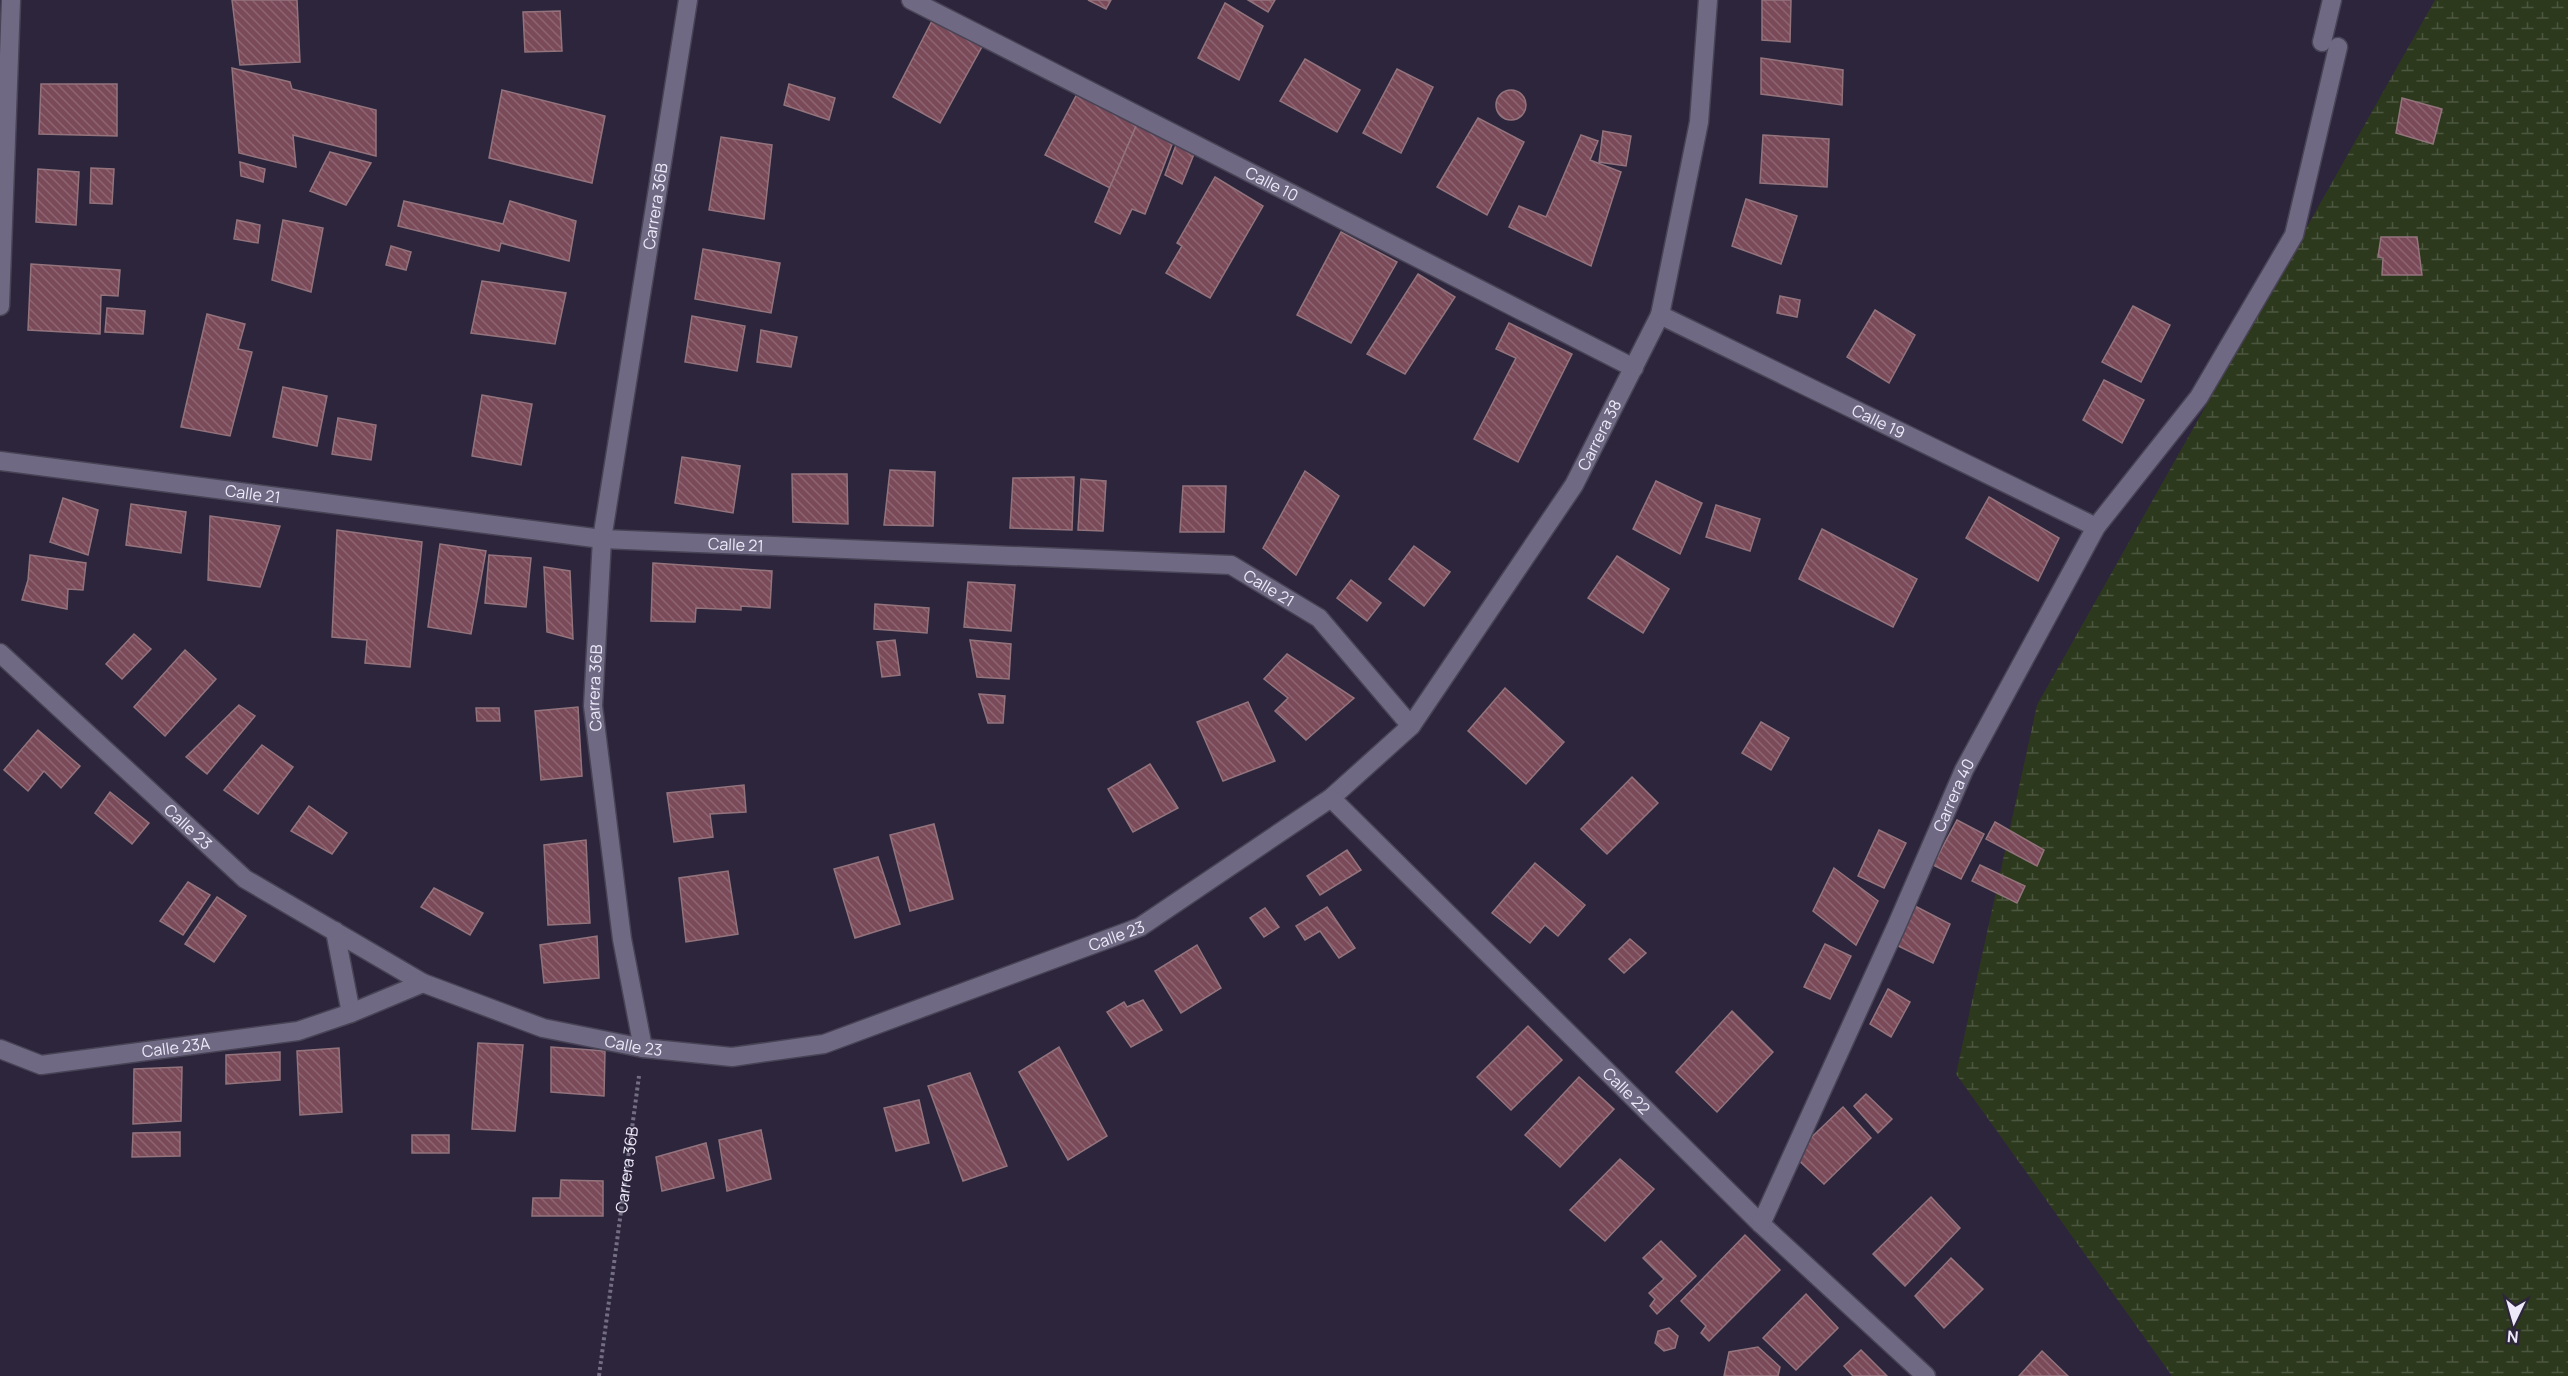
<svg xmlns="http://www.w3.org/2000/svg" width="2568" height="1376" font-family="Manrope,sans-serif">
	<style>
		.wetland { fill: url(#wetland-marsh) }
		.building { fill: url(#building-back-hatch); stroke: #93747d; stroke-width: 1.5 }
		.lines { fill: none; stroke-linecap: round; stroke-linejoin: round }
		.minor-casing { stroke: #484355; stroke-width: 21 }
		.path { stroke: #746e82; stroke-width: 4; stroke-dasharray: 3 3; stroke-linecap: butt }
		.minor { stroke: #706983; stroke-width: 18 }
		.labels { text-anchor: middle; stroke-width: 4.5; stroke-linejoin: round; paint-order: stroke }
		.street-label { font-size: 16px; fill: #ede9f8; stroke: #2c253c }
	</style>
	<defs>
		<pattern id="wetland-marsh" width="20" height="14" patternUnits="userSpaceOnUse" patternTransform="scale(1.5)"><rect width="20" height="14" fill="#2d391d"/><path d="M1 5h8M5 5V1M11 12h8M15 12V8" fill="none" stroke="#4c563f"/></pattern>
		<pattern id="building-back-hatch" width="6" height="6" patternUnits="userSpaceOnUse" patternTransform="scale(1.5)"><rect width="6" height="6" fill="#7a4a59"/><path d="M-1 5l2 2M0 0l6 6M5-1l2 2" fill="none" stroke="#8d6472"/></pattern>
	</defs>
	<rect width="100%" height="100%" fill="#2c253c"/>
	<!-- wetland -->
	<polygon class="wetland" points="2435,0 2568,0 2568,1376 2172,1376 1956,1074 2037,705"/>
	<!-- building -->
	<g class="building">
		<polygon points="232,0 297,0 300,62 240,65"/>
		<polygon points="1088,0 1111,0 1106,9"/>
		<polygon points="1248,0 1275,0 1268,12"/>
		<polygon points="1762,0 1791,0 1790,42 1762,40"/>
		<polygon points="1225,3 1263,26 1239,80 1198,58"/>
		<polygon points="560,11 562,51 525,52 523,12"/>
		<polygon points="934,17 984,43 940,123 893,97"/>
		<polygon points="1761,58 1843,70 1842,105 1761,94"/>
		<polygon points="1305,59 1360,90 1337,132 1280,101"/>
		<polygon points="232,68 290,82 292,89 376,110 376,156 293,135 296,167 239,153"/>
		<polygon points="1397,69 1433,87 1401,153 1363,133"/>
		<polygon points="41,84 117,84 117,136 39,134"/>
		<polygon points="789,84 835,98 829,120 784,105"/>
		<polygon points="502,90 605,116 592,183 489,158"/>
		<circle cx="1511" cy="105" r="15"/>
		<polygon points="1077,94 1137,124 1110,188 1045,155"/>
		<polygon points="2402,98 2442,109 2433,144 2396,133"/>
		<polygon points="1478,118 1524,142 1487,215 1437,187"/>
		<polygon points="1137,124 1173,142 1145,214 1132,209 1120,234 1095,222"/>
		<polygon points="1603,131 1631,136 1626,166 1599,162"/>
		<polygon points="1581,135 1598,141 1590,160 1621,172 1591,266 1509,227 1519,206 1546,217"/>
		<polygon points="1763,135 1829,139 1827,187 1760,183"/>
		<polygon points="721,137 772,145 764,219 709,210"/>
		<polygon points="1176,145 1194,154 1182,184 1165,175"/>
		<polygon points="330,152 371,163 346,205 310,191"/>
		<polygon points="240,162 265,169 263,182 241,176"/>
		<polygon points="91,168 114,169 112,204 90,203"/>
		<polygon points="38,169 79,172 76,225 36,222"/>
		<polygon points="1215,177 1263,206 1210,298 1166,273 1182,246 1177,243"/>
		<polygon points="1746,199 1797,216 1781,264 1732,246"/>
		<polygon points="404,201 503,224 510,201 576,221 569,261 501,243 499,251 398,226"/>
		<polygon points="237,220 260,225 258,243 234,239"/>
		<polygon points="283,220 323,228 311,292 272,280"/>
		<polygon points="1341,232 1397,262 1351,343 1297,315"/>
		<polygon points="2381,237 2417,237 2422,275 2382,275 2383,258 2378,257"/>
		<polygon points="391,246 411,252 406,270 386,265"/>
		<polygon points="703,249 780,263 771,313 695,299"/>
		<polygon points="31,264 120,270 118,296 101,295 100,334 28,330"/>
		<polygon points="1418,274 1455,297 1405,374 1367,354"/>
		<polygon points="482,281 566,293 555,344 471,333"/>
		<polygon points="1780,296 1800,300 1797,317 1777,313"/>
		<polygon points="2133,306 2170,325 2141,382 2102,362"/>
		<polygon points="107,308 145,311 143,334 105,332"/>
		<polygon points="1875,310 1915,335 1889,383 1847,357"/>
		<polygon points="207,314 245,324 238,349 252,352 230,436 181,427"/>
		<polygon points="692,316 745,326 737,371 685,362"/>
		<polygon points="1509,323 1572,354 1518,462 1474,439 1516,358 1496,349"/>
		<polygon points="761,330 797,337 791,367 757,362"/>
		<polygon points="2104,380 2144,400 2122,443 2083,420"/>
		<polygon points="283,387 327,396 317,446 273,437"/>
		<polygon points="482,395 532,404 521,465 472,456"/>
		<polygon points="338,418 376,425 371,460 332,454"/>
		<polygon points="682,457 740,466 733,513 675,503"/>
		<polygon points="890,470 935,472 933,526 884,525"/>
		<polygon points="1305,471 1339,496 1296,575 1263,548"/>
		<polygon points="792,474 847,474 848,524 793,522"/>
		<polygon points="1074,477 1072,530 1010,528 1013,478"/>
		<polygon points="1081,479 1106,481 1103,531 1078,530"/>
		<polygon points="1656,481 1702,503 1680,554 1633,529"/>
		<polygon points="1183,486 1226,486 1224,532 1180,532"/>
		<polygon points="1989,497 2059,538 2038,581 1966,538"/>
		<polygon points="63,498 98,510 88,555 50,542"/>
		<polygon points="131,504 186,512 181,553 126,545"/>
		<polygon points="1716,505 1760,519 1750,551 1706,537"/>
		<polygon points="210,516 280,526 260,587 208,580"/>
		<polygon points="1822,529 1917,579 1893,627 1799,579"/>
		<polygon points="337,530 422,542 410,667 365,663 367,640 332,637"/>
		<polygon points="440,544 486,551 471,634 428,627"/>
		<polygon points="1414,546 1450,572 1424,606 1389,579"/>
		<polygon points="30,555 86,563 83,590 68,589 67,609 22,600 28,580"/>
		<polygon points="489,555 531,558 526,607 485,603"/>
		<polygon points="1617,556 1669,589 1643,633 1588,598"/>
		<polygon points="653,563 772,571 770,608 741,606 741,610 696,608 695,622 651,621"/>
		<polygon points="544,567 570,571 573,639 547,632"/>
		<polygon points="1351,580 1381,603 1367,621 1337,598"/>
		<polygon points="968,582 1015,585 1011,631 964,627"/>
		<polygon points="875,604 929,608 927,633 874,629"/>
		<polygon points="134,634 151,649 122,679 106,664"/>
		<polygon points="895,640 900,675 882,677 877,642"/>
		<polygon points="970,640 1011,644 1009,679 977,677"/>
		<polygon points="185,650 216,679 165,736 134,707"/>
		<polygon points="1287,654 1354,698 1306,740 1275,711 1288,698 1264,679"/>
		<polygon points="1505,688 1564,742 1526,784 1468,731"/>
		<polygon points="979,694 1005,696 1003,723 988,723"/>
		<polygon points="1248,702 1275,761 1223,781 1197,722"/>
		<polygon points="239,705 255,716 207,774 186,757"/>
		<polygon points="578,707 582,776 541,780 535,711"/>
		<polygon points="476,708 499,708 500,721 477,721"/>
		<polygon points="1761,722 1789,738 1771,770 1742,753"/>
		<polygon points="38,730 80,766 61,788 44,771 28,791 4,770"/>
		<polygon points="262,745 293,767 258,814 224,790"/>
		<polygon points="1150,764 1178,808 1133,832 1108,789"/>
		<polygon points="1632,777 1658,803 1607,854 1581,829"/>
		<polygon points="744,785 746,812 710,814 713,837 674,842 667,793"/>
		<polygon points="110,792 149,823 132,844 95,813"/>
		<polygon points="309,806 347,833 332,854 291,831"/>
		<polygon points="1957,820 1984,834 1961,879 1933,865"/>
		<polygon points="1995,822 2044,850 2037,866 1986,839"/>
		<polygon points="934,824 953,899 910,911 890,835"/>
		<polygon points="1879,830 1906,843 1884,888 1858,876"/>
		<polygon points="586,840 590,923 548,925 544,845"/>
		<polygon points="1347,850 1361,870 1320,895 1307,876"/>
		<polygon points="878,857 900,924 855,938 834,869"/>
		<polygon points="1535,863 1585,905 1558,936 1545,925 1530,943 1492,913"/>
		<polygon points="1980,865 2025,886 2017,903 1972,881"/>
		<polygon points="1834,868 1878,901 1856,945 1813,911"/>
		<polygon points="728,871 738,934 686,942 679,878"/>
		<polygon points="188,882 210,895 183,935 160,921"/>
		<polygon points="434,888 483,913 470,935 421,907"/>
		<polygon points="217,897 246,916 214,962 185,944"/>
		<polygon points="1913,905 1950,924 1933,963 1894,944"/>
		<polygon points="1327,907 1355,948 1339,958 1320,931 1305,940 1296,926"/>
		<polygon points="1265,908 1279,927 1264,937 1250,918"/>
		<polygon points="597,936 599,978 544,983 540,945"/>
		<polygon points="1630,939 1646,953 1624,973 1609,959"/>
		<polygon points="1825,944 1851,956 1830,999 1804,987"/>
		<polygon points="1197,945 1221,988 1181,1013 1155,971"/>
		<polygon points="1888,989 1910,1002 1891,1037 1870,1024"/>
		<polygon points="1143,1000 1162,1030 1131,1047 1107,1012 1124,1002 1127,1007"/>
		<polygon points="1732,1011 1773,1052 1717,1112 1676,1072"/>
		<polygon points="1528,1026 1562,1060 1511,1110 1477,1077"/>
		<polygon points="478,1043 523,1045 515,1131 472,1129"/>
		<polygon points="551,1047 605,1051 604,1096 551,1092"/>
		<polygon points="1059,1047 1107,1136 1068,1160 1019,1072"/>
		<polygon points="339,1048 342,1112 300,1115 297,1051"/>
		<polygon points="280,1052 280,1080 226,1084 226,1055"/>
		<polygon points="182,1067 181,1121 133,1124 134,1069"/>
		<polygon points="970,1073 1007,1166 963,1181 928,1086"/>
		<polygon points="1579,1077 1614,1109 1560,1167 1525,1135"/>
		<polygon points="1866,1094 1892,1119 1878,1133 1854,1106"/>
		<polygon points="919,1100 929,1143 896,1151 884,1108"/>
		<polygon points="1843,1107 1871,1138 1824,1184 1793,1155"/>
		<polygon points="761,1130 771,1179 727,1191 719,1140"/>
		<polygon points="180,1132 180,1156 132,1157 133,1133"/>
		<rect x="412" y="1135" width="37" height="18"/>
		<polygon points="706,1143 714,1178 662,1191 656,1157"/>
		<polygon points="1620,1159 1654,1189 1605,1241 1570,1210"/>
		<polygon points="561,1180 603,1181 603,1216 532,1216 533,1198 560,1198"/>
		<polygon points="1931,1197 1960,1228 1905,1286 1873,1254"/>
		<polygon points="1745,1235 1780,1270 1709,1341 1701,1333 1706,1326 1681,1301"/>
		<polygon points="1661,1241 1696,1276 1657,1314 1650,1306 1655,1299 1649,1293 1664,1279 1643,1258"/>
		<polygon points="1951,1258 1983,1289 1944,1328 1915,1296"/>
		<polygon points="1806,1294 1838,1328 1796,1370 1763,1338"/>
		<polygon points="1669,1328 1678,1336 1675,1348 1664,1351 1655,1343 1658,1331"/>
		<polygon points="1758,1347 1780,1367 1778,1376 1724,1376 1729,1352"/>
		<polygon points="1861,1350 1887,1376 1853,1376 1844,1366"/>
		<polygon points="2042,1351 2068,1376 2019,1376"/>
	</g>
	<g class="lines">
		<defs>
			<g id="minor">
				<path id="s2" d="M911,0l723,368"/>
				<polyline points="2322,42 2332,0"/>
				<polyline points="0,306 11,0"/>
				<path id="s3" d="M1660,315l436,212"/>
				<path id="s4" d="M0,461l602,78 629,26 88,53 92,108"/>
				<path id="s5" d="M0,653l245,226 178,104 120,45 100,20 89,9 92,-13 316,-117 191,-129 80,-72 163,-241 86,-170 39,-193 9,-122"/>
				<path id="s6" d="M1331,798l430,426 165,152"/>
				<polyline points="335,931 351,1013"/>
				<path id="s7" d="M643,1048l-21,-109 -29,-233 9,-167 86,-539"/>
				<path id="s8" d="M0,1049l41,16 257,-34 53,-18 72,-30"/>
				<path id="s9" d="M1761,1224l135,-297 68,-157 132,-243 103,-130 95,-162 44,-188"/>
			</g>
		</defs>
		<!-- minor casing -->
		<use href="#minor" class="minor-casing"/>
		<!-- path -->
		<path class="path" id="s1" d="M599,1376l40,-300"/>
		<!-- minor -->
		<use href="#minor" class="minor"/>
	</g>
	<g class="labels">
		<!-- street labels -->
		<g class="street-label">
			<text dy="6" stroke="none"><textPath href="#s2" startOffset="405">Calle 10</textPath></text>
			<text dy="6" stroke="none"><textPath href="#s7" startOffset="850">Carrera 36B</textPath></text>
			<text dy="6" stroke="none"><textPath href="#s3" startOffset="243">Calle 19</textPath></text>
			<text dy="6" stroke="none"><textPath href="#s5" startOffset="1974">Carrera 38</textPath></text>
			<text dy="6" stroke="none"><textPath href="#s4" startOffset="255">Calle 21</textPath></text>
			<text dy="6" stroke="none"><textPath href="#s4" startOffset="741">Calle 21</textPath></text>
			<text dy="6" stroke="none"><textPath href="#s4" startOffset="1281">Calle 21</textPath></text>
			<text dy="6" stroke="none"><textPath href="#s7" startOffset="364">Carrera 36B</textPath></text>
			<text dy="6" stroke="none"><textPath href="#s9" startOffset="470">Carrera 40</textPath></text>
			<text dy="6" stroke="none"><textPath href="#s5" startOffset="256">Calle 23</textPath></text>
			<text dy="6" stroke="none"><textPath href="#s5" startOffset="1264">Calle 23</textPath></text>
			<text dy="6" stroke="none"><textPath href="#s5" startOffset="760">Calle 23</textPath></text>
			<text dy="6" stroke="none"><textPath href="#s8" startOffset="180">Calle 23A</textPath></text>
			<text dy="6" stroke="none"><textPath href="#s6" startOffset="416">Calle 22</textPath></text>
			<text dy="6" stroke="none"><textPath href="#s1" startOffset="208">Carrera 36B</textPath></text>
		</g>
	</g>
	<!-- north arrow -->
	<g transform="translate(2514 1322) rotate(185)" stroke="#2c253c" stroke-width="4.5" paint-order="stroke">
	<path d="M0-4.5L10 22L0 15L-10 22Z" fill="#ede9f8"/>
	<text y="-9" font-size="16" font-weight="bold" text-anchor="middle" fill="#ede9f8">N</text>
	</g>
</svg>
